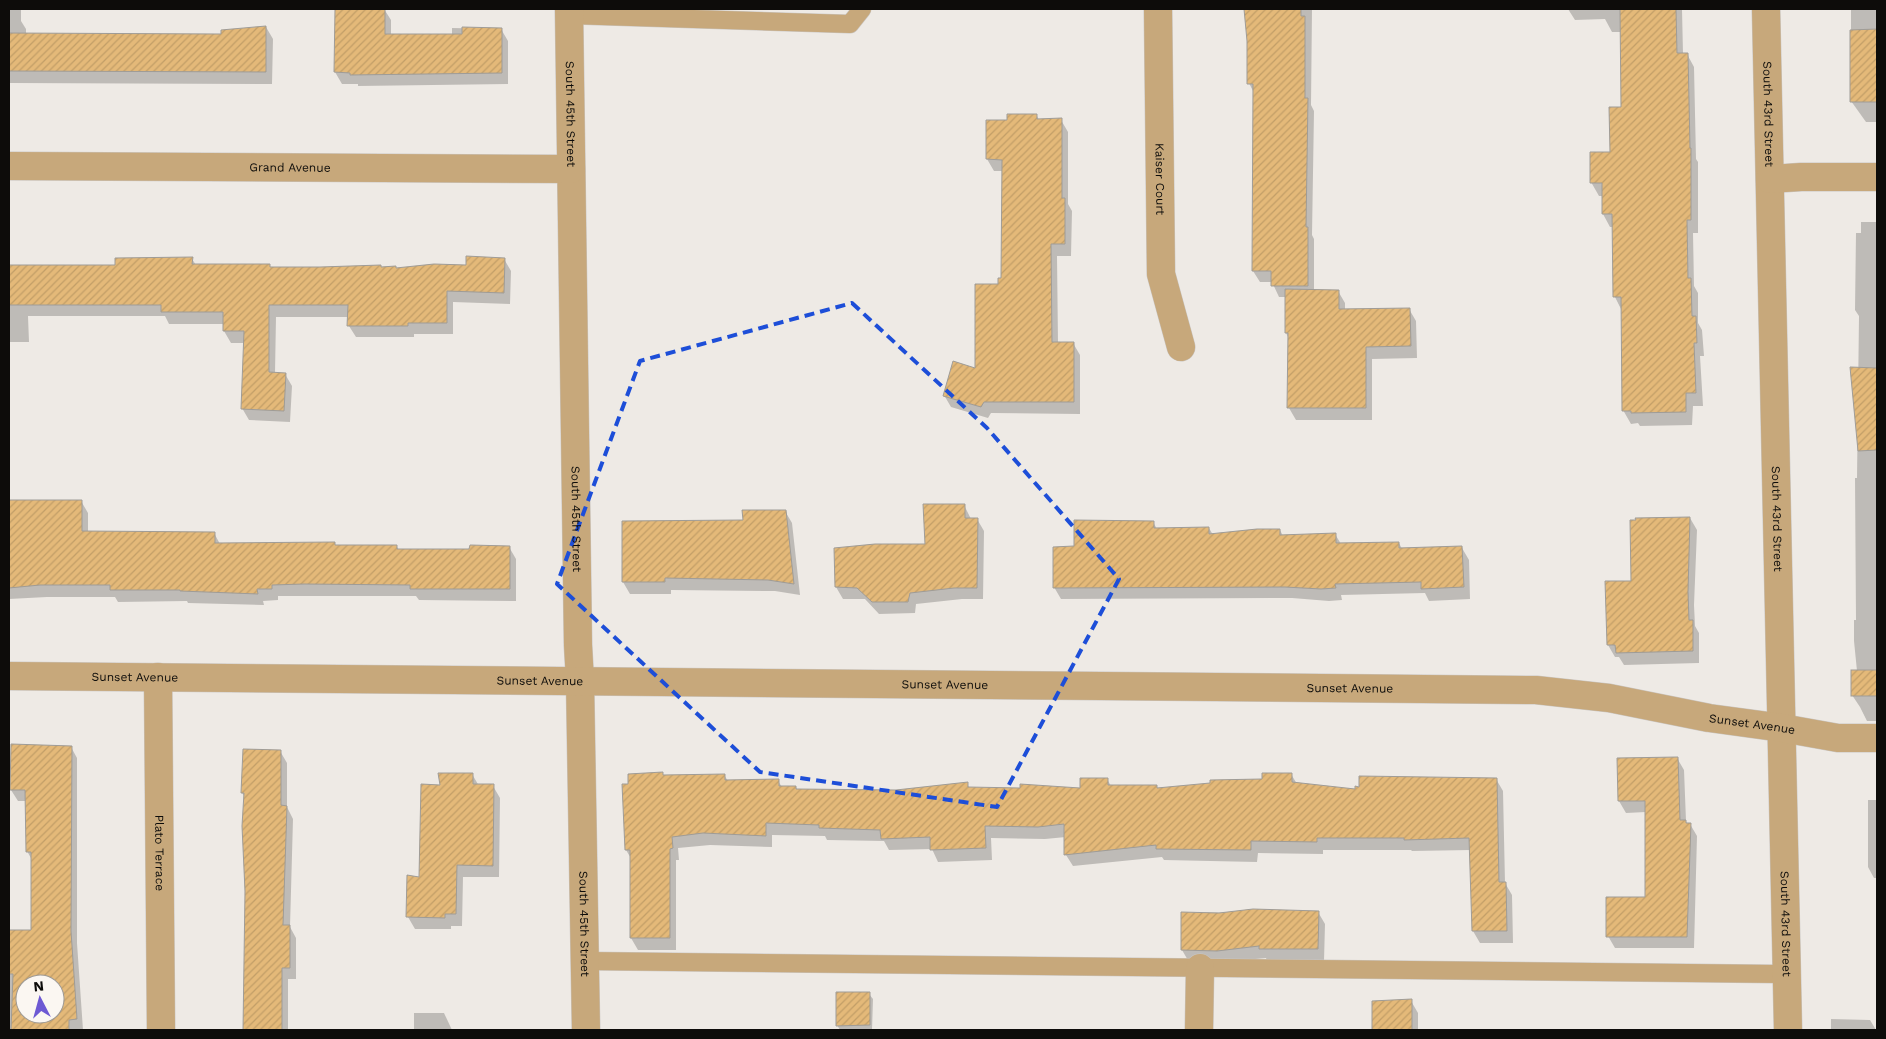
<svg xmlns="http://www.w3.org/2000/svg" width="1886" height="1039" font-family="'Work Sans',sans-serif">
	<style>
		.shadow { fill: #0003; fill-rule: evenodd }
		.building { fill: url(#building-hatch); stroke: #9f9c97; fill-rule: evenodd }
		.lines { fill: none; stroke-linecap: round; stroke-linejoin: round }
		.service-casing { stroke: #cac6c2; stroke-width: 19 }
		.minor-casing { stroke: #cac6c2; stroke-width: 29 }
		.service { stroke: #c7a87b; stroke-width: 18 }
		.minor { stroke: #c7a87b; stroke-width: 28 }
		.marked { fill: none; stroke: #1d4ed8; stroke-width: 4; stroke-dasharray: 10 6; stroke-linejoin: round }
		.labels { text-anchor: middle; stroke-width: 4.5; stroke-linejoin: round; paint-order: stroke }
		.street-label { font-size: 12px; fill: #0d0c0a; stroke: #fbf7f2 }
	</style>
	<defs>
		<pattern id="building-hatch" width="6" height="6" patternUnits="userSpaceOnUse" patternTransform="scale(1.25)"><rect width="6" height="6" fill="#e4b979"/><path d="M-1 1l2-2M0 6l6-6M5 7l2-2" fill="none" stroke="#c29e67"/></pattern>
	</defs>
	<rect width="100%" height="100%" fill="#eeeae5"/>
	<!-- shadow -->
	<g class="shadow">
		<polygon points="9,9 21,9 21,21 26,29 26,34 222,35 266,27 273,39 272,84 9,83"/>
		<polygon points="336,9 384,9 391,20 391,35 452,35 452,28 501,29 508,41 508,84 358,86 358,84 342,84 335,72"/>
		<polygon points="1246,9 1312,9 1311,105 1314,111 1312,235 1314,239 1314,291 1338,291 1345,303 1345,310 1409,309 1416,321 1417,358 1372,359 1372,420 1296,420 1289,408 1289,339 1286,333 1286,297 1279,297 1272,282 1260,282 1253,271 1254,93 1249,83"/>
		<polygon points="1568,9 1682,9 1683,54 1687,54 1694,67 1696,159 1698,162 1698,233 1693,233 1694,286 1698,293 1698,323 1702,330 1704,356 1700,356 1703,406 1693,406 1692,425 1640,426 1638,423 1631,424 1623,410 1622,311 1615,297 1613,227 1610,227 1603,214 1603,196 1599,196 1591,182 1612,153 1623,108 1622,32 1612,32 1605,19 1575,20"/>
		<polygon points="1851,9 1877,9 1877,122 1866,122 1851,101"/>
		<polygon points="1037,116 1039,120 1061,120 1068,132 1068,204 1072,211 1071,256 1057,256 1058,343 1073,343 1080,355 1080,414 991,413 988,418 951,407 944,395 977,370 999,285 1002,279 1003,171 994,171 987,159 987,122 1008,122"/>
		<polygon points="1861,222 1877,222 1877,721 1867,721 1860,707 1852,695 1857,671 1854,641 1854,620 1856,620 1855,478 1857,478 1859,316 1855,310 1856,233 1861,233"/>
		<polygon points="192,259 196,265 270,268 381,266 382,268 396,269 467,266 504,259 511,271 510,304 453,302 453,334 414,334 414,337 356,337 349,326 349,317 276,317 275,373 285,374 292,386 290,422 249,420 242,408 245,343 231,343 224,331 224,324 169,324 165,316 28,316 29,342 9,342 9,267 98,267"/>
		<polygon points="9,501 81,501 88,513 88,532 214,533 220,544 334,543 336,546 397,547 399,550 471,550 509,547 516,559 516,601 419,600 416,596 278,596 278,600 263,601 264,605 188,603 187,601 118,602 115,597 47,597 9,599"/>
		<polygon points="964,505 971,519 977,519 984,531 983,599 962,599 916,604 915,613 879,614 865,599 843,599 836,587 836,549 927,546"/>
		<polygon points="785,511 792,523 800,595 775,591 671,590 671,594 630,594 623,582 744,521"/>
		<polygon points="1690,518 1697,530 1694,605 1695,626 1699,633 1699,663 1624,665 1619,657 1615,657 1608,645 1632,582"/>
		<polygon points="1153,522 1157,529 1209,528 1213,535 1280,530 1283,536 1335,534 1341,544 1399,543 1402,549 1462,548 1469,560 1470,599 1429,601 1425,593 1341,595 1342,600 1329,601 1292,598 1061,599 1054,587 1076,548"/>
		<path d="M71,747l6,11v185l6,87h-74v-98h23v-72l-5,-9v-50h-9l-7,-11zM25,984h30v30h-30z"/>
		<polygon points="280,751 287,763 287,807 293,819 290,927 296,938 296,979 288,979 288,1030 243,1030 246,931 243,826 245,797 242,793"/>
		<polygon points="1677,758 1684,770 1686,821 1687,824 1690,824 1697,836 1694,948 1615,948 1608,936 1646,898 1646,812 1626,813 1619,801 1618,760"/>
		<polygon points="472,774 479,786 493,786 500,798 499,877 463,877 462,926 451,926 451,929 415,929 408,917 420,879 441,786"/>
		<polygon points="662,774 664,776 724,775 728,781 778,781 782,787 796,787 797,790 896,791 967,784 970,789 1081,789 1107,779 1111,786 1158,790 1264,780 1291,774 1297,784 1356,790 1496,779 1503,791 1505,883 1512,895 1513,943 1480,943 1473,931 1471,850 1412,851 1411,850 1323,850 1323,854 1258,853 1257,862 1164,860 1162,857 1073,866 1066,855 1066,837 1045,839 991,838 992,860 938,862 932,849 889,850 884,841 827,840 825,836 772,835 772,847 710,845 678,848 679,860 676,860 676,950 638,950 631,938 632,860 626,850 630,785"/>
		<polygon points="1868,800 1877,800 1877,929 1876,878 1874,878 1868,867"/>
		<polygon points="1318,912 1325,924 1324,961 1267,961 1266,958 1224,962 1189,962 1182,950 1183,913"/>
		<polygon points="869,994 873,999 872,1030 840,1030 837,1025"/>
		<polygon points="1411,1001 1418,1013 1418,1030 1373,1030 1373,1002"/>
		<polygon points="414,1013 444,1013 452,1030 414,1030"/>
		<polygon points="1831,1019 1870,1020 1876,1030 1831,1030"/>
	</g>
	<!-- building -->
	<g class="building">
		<polygon points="335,9 385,9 385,34 462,34 462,27 502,28 502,73 350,75 350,73 334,72"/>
		<polygon points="1244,9 1301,9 1301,16 1305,16 1305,98 1308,98 1306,227 1308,227 1308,286 1271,286 1271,271 1252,271 1253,84 1247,84 1247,41"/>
		<polygon points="1620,9 1676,9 1677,53 1688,53 1690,148 1691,148 1691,220 1687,220 1688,278 1691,278 1692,316 1696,316 1697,343 1694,343 1696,393 1686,393 1686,412 1631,413 1631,411 1622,411 1621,297 1613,297 1612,214 1602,214 1602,183 1590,183 1590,152 1610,152 1609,107 1621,107"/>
		<polygon points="266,26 266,72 9,71 9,33 221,34 221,30"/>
		<polygon points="1877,29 1877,102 1850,102 1850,30"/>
		<polygon points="1007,114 1037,114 1037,119 1062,118 1062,198 1065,198 1065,244 1051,244 1052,342 1074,342 1074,402 984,402 981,407 943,396 953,361 975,368 975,284 998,284 998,278 1001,278 1002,160 986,159 986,120 1007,120"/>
		<polygon points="466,256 505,258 504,293 447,291 447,323 408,323 408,326 347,326 348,305 269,305 269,372 286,373 284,411 241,409 244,331 223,331 223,312 161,312 161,305 9,305 9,265 115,265 115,258 193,257 192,264 270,264 270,267 320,267 381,265 381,267 396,266 396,268 434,264 466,265"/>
		<polygon points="1285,289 1339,290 1339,309 1410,308 1411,346 1366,347 1366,408 1287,408 1288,333 1285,333"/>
		<polygon points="1850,367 1877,368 1877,450 1858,451"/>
		<polygon points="9,500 82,500 82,531 215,532 215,543 335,542 335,545 397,545 397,549 469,549 470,545 510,546 510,589 410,589 410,585 304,584 272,585 272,589 257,589 258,594 180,591 180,590 110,590 110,585 40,585 9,588"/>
		<polygon points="923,504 965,504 965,518 978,518 977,588 954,588 910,593 908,602 872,602 857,588 835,587 834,548 875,544 925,544"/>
		<polygon points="742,510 786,510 794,584 768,580 665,578 665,582 622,582 622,521 743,520"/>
		<polygon points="1690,517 1688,592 1689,620 1693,620 1693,651 1616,653 1615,645 1607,645 1605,581 1631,581 1630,520 1636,520 1635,518"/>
		<polygon points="1074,520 1154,521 1154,528 1209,527 1209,534 1257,529 1280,529 1280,535 1336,533 1336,543 1399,542 1399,548 1462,546 1464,587 1421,589 1421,582 1335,584 1336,588 1321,589 1285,587 1053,588 1053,547 1074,546"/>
		<rect x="1851" y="670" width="26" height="26"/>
		<path d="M11,744l61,2 -1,185 6,88 -8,1v10h-58l2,-56h-4v-44h22v-78h-5l-1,-62h-15zM25,984h30v30h-30z"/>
		<polygon points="243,749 281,750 281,805 287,806 283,925 290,925 290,968 282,968 282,1030 243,1030 245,891 242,826 244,793 241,793"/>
		<polygon points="1678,757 1680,820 1686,820 1686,823 1691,823 1687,937 1606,937 1606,897 1645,897 1645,801 1618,801 1617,758"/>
		<polygon points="663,772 663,775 725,774 725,780 779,779 779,786 796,786 796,789 896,790 968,782 968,787 1020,788 1020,784 1080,788 1080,778 1108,778 1108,785 1157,785 1157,788 1210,783 1210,780 1262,779 1262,773 1292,773 1292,782 1355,789 1355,786 1359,787 1359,776 1497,778 1499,882 1506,882 1507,931 1472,931 1469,838 1404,840 1404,838 1317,838 1317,842 1251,841 1251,850 1156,849 1156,845 1064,855 1064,824 1038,827 985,826 986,848 930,850 930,837 881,839 880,830 819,828 819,825 766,823 766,836 703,833 672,837 673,848 670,849 670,938 630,938 630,850 625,850 622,784 628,784 628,774"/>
		<polygon points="438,773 473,773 473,784 494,784 493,866 457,865 456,914 445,914 445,918 406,917 407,875 419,877 421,784 440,785"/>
		<polygon points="1253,909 1319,911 1318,949 1259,949 1259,946 1217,951 1181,950 1181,912 1219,913"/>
		<polygon points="836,992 870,992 870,1025 836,1026"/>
		<polygon points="1412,999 1412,1030 1372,1030 1372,1001"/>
	</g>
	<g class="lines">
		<defs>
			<g id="service">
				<polyline points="569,15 850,24 862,9"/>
				<polyline points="585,961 1787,974"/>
			</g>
			<g id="minor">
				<path id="s1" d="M569,9l9,636 2,36 6,349"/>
				<path id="s2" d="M1158,9l3,265 20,73"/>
				<path id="s3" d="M1766,9l22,1021"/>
				<path id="s4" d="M9,166l562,3"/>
				<polyline points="1770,179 1801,177 1877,177"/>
				<path id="s5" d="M9,676l1527,14 73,8 100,20 73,10 56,10h39"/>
				<path id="s6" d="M158,677l3,353"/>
				<polyline points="1199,1030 1200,968"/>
			</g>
		</defs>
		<!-- service casing -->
		<use href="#service" class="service-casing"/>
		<!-- minor casing -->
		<use href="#minor" class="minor-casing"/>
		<!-- service -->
		<use href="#service" class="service"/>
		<!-- minor -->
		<use href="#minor" class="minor"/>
	</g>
	<!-- marked area -->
	<path class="marked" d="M852,303l135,125 132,151 -122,228 -237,-35 -203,-188 83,-223z"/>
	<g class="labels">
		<!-- street labels -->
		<g class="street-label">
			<text dy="4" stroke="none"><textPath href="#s1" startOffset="105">South 45th Street</textPath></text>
			<text dy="4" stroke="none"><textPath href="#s3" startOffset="105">South 43rd Street</textPath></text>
			<text dy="4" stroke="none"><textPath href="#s4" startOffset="281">Grand Avenue</textPath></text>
			<text dy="4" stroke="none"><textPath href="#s2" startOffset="170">Kaiser Court</textPath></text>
			<text dy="4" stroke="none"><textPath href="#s3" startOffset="510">South 43rd Street</textPath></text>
			<text dy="4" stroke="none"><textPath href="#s1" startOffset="510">South 45th Street</textPath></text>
			<text dy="4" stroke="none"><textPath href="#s5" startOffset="126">Sunset Avenue</textPath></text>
			<text dy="4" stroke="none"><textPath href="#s5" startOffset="531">Sunset Avenue</textPath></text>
			<text dy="4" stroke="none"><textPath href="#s5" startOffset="936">Sunset Avenue</textPath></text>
			<text dy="4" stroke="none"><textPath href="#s5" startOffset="1341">Sunset Avenue</textPath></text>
			<text dy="4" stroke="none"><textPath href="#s5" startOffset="1746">Sunset Avenue</textPath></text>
			<text dy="4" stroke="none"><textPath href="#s6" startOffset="176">Plato Terrace</textPath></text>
			<text dy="4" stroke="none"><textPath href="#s1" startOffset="915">South 45th Street</textPath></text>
			<text dy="4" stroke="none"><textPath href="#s3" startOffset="915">South 43rd Street</textPath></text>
		</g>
	</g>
	<!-- border -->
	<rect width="1886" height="1039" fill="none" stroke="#0d0c0a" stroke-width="20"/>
	<!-- north arrow -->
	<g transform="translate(40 999) rotate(354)"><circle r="24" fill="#fbf7f2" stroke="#9c9995"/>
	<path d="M0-4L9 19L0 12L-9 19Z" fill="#6d59d3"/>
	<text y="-8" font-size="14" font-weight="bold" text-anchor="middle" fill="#0d0c0a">N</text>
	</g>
</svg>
